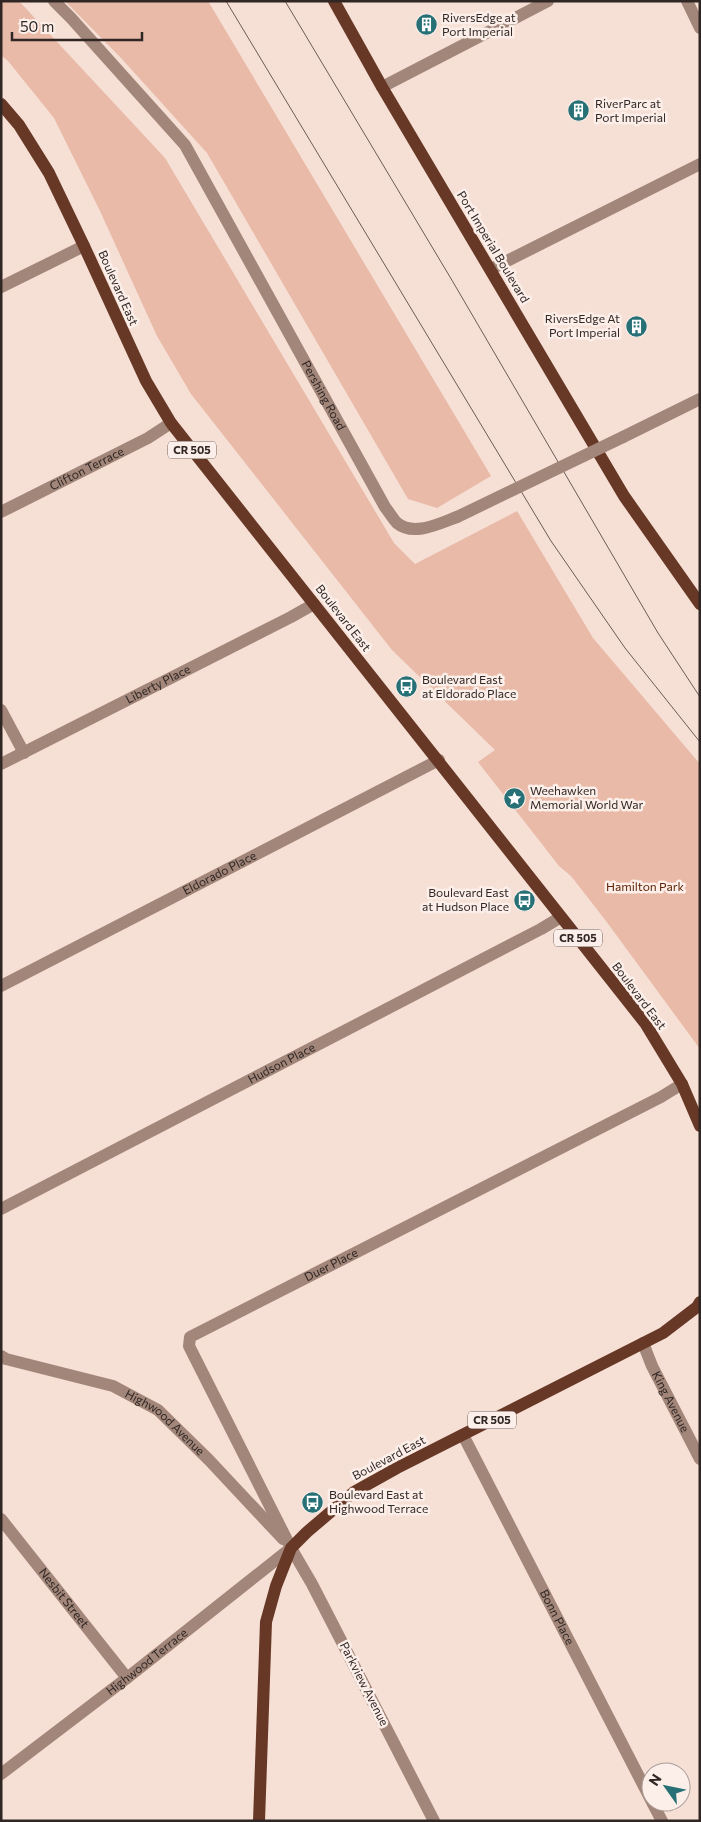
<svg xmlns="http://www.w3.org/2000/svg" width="701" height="1822" font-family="Commissioner,sans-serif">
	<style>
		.green { fill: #e9baa7 }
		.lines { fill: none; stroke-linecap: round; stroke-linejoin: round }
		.minor { stroke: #a2867a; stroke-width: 12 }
		.major { stroke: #673825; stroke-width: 12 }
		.tram { stroke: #6a5d58; stroke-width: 1 }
		.minor-bridge { stroke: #a2867a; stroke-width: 12 }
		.labels { text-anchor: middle; stroke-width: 5; stroke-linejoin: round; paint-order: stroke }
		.shield { fill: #fceee8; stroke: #6d635f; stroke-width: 1 }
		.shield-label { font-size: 11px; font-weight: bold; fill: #302724 }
		.poi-label { font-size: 12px; fill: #302724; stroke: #fceee8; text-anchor: start }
		.street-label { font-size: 12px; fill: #302724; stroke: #fceee8 }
		.park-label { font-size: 12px; fill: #5d2306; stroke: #fceee8 }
	</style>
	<rect width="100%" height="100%" fill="#f6dfd5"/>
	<!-- green -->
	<g class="green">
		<polygon points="1,1 19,1 165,158 394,543 415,564 517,511 593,638 700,764 700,1049 606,921 571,876 559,866 478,762 495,750 392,650 191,394 157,336 100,211 54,118 8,61 1,55"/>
		<polygon points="65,1 208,1 491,476 437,508 408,499 207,153 121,58"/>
	</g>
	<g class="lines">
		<!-- minor -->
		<g class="minor">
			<path id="s1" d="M54,1l17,17 114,127 200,362c4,5 8,12 12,16 17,14 43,0 60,-6"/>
			<polyline points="687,1 700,28"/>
			<polyline points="382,87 548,1"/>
			<polyline points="491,269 700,164"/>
			<polyline points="1,287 84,246"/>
			<polyline points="623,437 700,399"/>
			<path id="s2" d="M1,512l147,-74 23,-15"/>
			<polyline points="1,710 24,753"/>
			<path id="s3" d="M1,764l290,-147 23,-13"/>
			<path id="s4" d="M1,986l438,-226"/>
			<path id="s5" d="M1,1209l540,-280 20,-12"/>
			<path id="s6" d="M643,1343l9,23 48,93"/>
			<path id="s7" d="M1,1356l5,3 107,27 45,24 51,50 74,79"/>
			<path id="s8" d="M463,1435l188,365"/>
			<path id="s9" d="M1,1519l126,159"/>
			<path id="s10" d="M1,1774l126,-96 164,-130"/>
			<polyline points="652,1802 662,1821"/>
			<path id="s11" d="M434,1821l-122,-237 -21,-36 -102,-202 1,-9 471,-240 21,-13"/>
		</g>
		<!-- major -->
		<g class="major">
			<polyline points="334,1 382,87 624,496 700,604"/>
			<polyline points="1,104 19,125 49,173 84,246 146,381 171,423 645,1023 682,1084 700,1126"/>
			<polyline points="259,1821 266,1622 276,1586 291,1548 307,1532 354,1492 397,1468 663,1333 697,1307 700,1302"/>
		</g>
		<!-- tram -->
		<g class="tram">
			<polyline points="226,1 551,541 625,648 700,742"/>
			<polyline points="285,1 453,282 658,633 700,697"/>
		</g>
		<!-- minor-bridge -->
		<polyline class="minor-bridge" points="457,517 623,437"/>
	</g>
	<!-- icons -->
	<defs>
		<symbol id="building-disc" viewBox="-11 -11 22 22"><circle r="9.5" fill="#267076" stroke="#fceee8"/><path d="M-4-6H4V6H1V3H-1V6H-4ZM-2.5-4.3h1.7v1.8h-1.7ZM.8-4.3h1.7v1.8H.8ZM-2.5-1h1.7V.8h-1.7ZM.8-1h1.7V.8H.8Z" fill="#fff"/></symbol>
		<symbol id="bus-disc" viewBox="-11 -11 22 22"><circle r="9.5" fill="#267076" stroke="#fceee8"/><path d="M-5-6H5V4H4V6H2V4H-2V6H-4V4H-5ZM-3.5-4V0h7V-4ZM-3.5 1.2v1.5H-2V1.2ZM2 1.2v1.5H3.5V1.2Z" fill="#fff"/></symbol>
		<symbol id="sight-disc" viewBox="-11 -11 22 22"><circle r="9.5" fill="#267076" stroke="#fceee8"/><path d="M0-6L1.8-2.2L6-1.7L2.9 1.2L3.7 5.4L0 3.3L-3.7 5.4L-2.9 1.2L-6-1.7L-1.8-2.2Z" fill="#fff"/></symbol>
	</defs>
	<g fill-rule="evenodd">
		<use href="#building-disc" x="414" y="12" width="25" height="25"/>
		<use href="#building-disc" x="566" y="98" width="25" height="25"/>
		<use href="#building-disc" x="624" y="314" width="25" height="25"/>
		<use href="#bus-disc" x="394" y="674" width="25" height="25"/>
		<use href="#sight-disc" x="502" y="786" width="25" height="25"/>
		<use href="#bus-disc" x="512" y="888" width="25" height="25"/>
		<use href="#bus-disc" x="300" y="1490" width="25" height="25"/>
	</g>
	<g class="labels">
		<!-- shield labels -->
		<g class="shield">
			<rect x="168" y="441.5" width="48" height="17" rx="4"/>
			<rect x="554" y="929.5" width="48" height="17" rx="4"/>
			<rect x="468" y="1411.5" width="48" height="17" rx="4"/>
		</g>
		<g class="shield-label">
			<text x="192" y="454">CR 505</text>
			<text x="578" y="942">CR 505</text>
			<text x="492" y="1424">CR 505</text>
		</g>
		<!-- poi labels -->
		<g class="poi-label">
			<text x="442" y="22">RiversEdge at<tspan x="442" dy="14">Port Imperial</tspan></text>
			<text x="595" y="108">RiverParc at<tspan x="595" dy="14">Port Imperial</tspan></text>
			<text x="620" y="323" text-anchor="end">RiversEdge At<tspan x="620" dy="14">Port Imperial</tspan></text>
			<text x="422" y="684">Boulevard East<tspan x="422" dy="14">at Eldorado Place</tspan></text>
			<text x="530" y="795">Weehawken<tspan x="530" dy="14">Memorial World War</tspan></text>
			<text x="509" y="897" text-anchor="end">Boulevard East<tspan x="509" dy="14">at Hudson Place</tspan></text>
			<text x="329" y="1499">Boulevard East at<tspan x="329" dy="14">Highwood Terrace</tspan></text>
		</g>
		<!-- street labels -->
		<g class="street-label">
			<text transform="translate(493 247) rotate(59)" y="4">Port Imperial Boulevard</text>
			<text transform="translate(118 288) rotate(66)" y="4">Boulevard East</text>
			<text dy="4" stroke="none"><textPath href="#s1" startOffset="481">Pershing Road</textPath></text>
			<text dy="4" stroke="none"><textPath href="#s2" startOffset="96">Clifton Terrace</textPath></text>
			<text transform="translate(343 618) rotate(52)" y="4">Boulevard East</text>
			<text dy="4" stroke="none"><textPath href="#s3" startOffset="176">Liberty Place</textPath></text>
			<text dy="4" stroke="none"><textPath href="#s4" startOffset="246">Eldorado Place</textPath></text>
			<text transform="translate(639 996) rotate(53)" y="4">Boulevard East</text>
			<text dy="4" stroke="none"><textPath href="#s5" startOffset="316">Hudson Place</textPath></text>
			<text dy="4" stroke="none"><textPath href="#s11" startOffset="702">Duer Place</textPath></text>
			<text dy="4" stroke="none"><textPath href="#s6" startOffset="65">King Avenue</textPath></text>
			<text dy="4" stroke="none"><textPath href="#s7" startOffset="180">Highwood Avenue</textPath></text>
			<text transform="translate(389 1458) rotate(-28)" y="4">Boulevard East</text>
			<text dy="4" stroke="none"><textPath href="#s9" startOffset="101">Nesbit Street</textPath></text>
			<text dy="4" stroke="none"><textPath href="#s8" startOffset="205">Bonn Place</textPath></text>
			<text dy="4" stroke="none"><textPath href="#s10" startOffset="184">Highwood Terrace</textPath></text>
			<text transform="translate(364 1684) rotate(63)" y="4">Parkview Avenue</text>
		</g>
		<!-- park labels -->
		<g class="park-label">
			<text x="645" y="891">Hamilton Park</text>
		</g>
	</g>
	<!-- border -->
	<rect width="701" height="1822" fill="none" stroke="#302724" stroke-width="5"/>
	<!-- north arrow -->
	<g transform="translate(666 1787) rotate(303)"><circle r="24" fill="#fceee8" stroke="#aa9e9a"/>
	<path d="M0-4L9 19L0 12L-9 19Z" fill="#267076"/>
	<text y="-8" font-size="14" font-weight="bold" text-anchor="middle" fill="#302724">N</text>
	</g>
	<!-- scale -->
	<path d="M12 32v8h130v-8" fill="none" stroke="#302724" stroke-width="2.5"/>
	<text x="20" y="32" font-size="15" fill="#302724" stroke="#fceee8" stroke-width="4" paint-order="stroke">50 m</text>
</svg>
